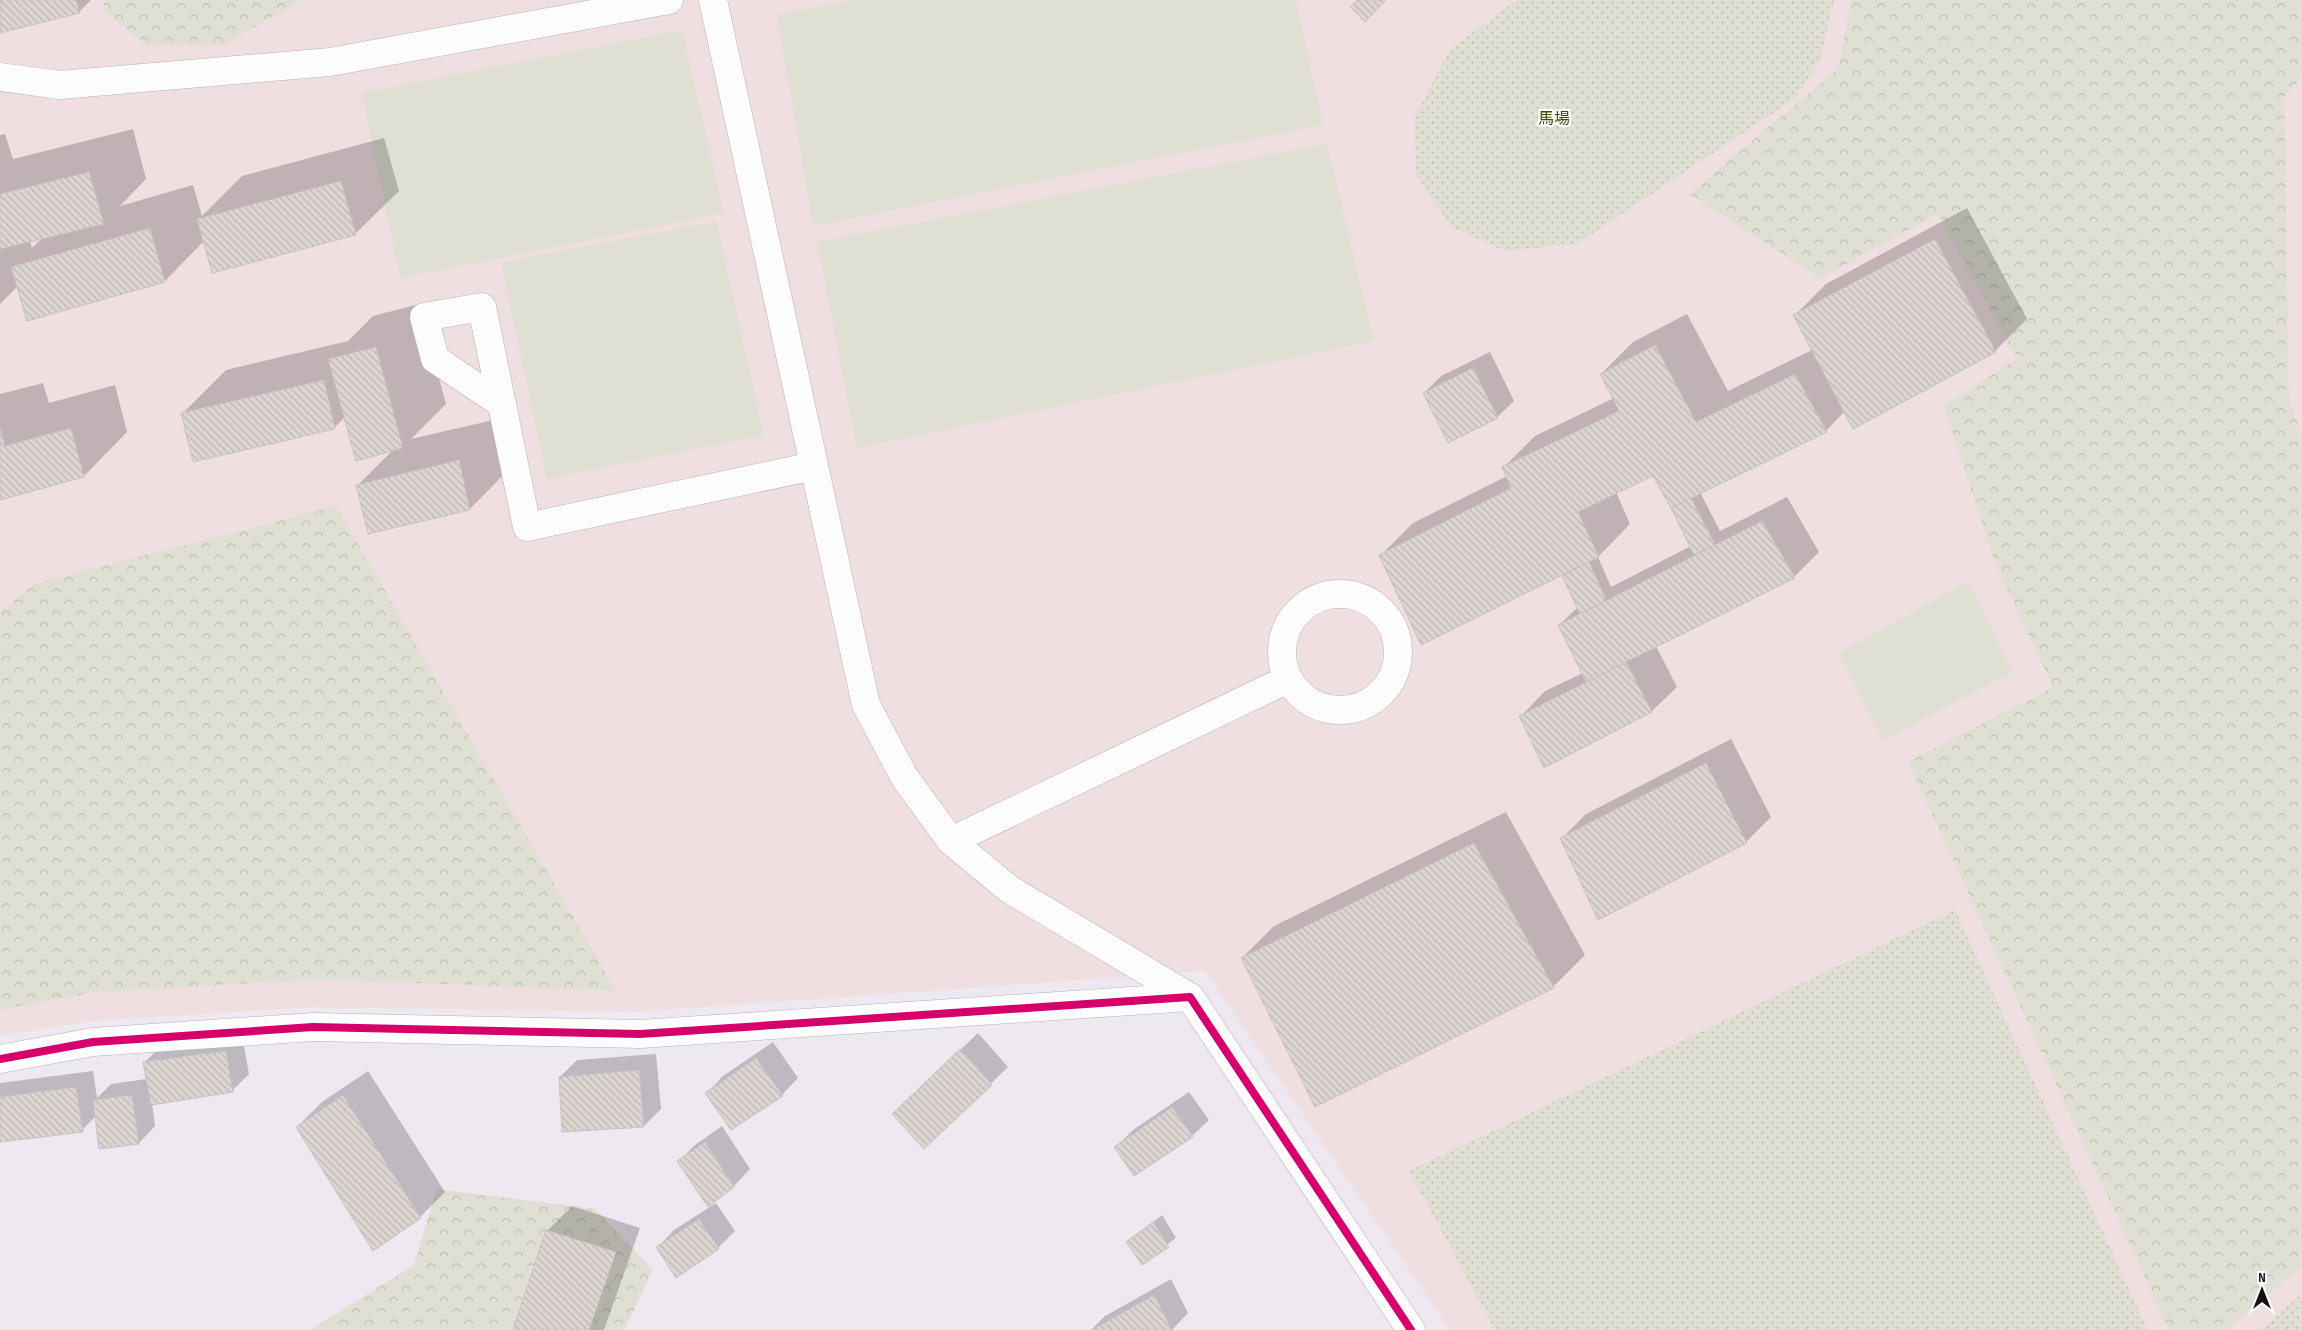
<svg xmlns="http://www.w3.org/2000/svg" width="2302" height="1330" font-family="'Sofia Sans Condensed','Noto Sans JP',sans-serif">
	<style>
		.education { fill: #f0dfe1 }
		.grass { fill: url(#grass-dots) }
		.forest { fill: url(#forest-crowns) }
		.pitch { fill: #dfdfd3 }
		.shadow { fill: #0003; fill-rule: evenodd }
		.building { fill: url(#building-back-hatch); stroke: #c7c2c2 }
		.lines { fill: none; stroke-linecap: round; stroke-linejoin: round }
		.minor-casing { stroke: #b5b0b6; stroke-width: 29 }
		.minor { stroke: #fcfcfd; stroke-width: 28 }
		.cycleway-casing { stroke: #fff; stroke-width: 11 }
		.cycleway { stroke: #d6006c; stroke-width: 8 }
		.labels { text-anchor: middle; stroke-width: 4.5; stroke-linejoin: round; paint-order: stroke }
		.park-label { font-size: 16px; fill: #424904; stroke: #fff }
	</style>
	<defs>
		<pattern id="grass-dots" width="8" height="8" patternUnits="userSpaceOnUse" patternTransform="scale(1.25)"><rect width="8" height="8" fill="#dfdfd3"/><path d="M2 2h.1M6 6h.1" fill="none" stroke="#bebeb4" stroke-width="1.8" stroke-linecap="round"/></pattern>
		<pattern id="forest-crowns" width="20" height="18" patternUnits="userSpaceOnUse" patternTransform="scale(1.25)"><rect width="20" height="18" fill="#dfdfd3"/><path d="M2 6a3 3 0 1 1 6 0M12 15a3 3 0 1 1 6 0" fill="none" stroke="#bebeb4"/></pattern>
		<pattern id="building-back-hatch" width="6" height="6" patternUnits="userSpaceOnUse" patternTransform="scale(1.25)"><rect width="6" height="6" fill="#ddd5d2"/><path d="M-1 5l2 2M0 0l6 6M5-1l2 2" fill="none" stroke="#bdb6b3"/></pattern>
	</defs>
	<rect width="100%" height="100%" fill="#eee8f0"/>
	<!-- education -->
	<polygon class="education" points="0,0 2302,0 2302,1330 1450,1330 1205,971 633,1012 313,1007 90,1021 0,1036"/>
	<!-- grass -->
	<g class="grass">
		<polygon points="1517,0 1834,0 1820,61 1794,99 1577,244 1504,251 1451,226 1416,175 1414,118 1450,49"/>
		<polygon points="1955,910 2148,1330 1495,1330 1409,1171"/>
		<polygon points="2302,1293 2302,1330 2261,1330"/>
	</g>
	<!-- forest -->
	<g class="forest">
		<polygon points="103,0 297,0 297,3 223,45 146,45 105,11"/>
		<polygon points="1851,0 2302,0 2302,77 2284,97 2289,400 2302,435 2302,1266 2226,1330 2169,1330 1908,762 2053,687 1995,563 1944,406 2017,358 1938,214 1820,278 1689,194 1839,68"/>
		<polygon points="336,506 616,991 319,979 89,993 0,1010 0,612 34,584"/>
		<polygon points="437,1189 595,1209 653,1270 624,1330 310,1330 414,1265"/>
	</g>
	<!-- pitch -->
	<g class="pitch">
		<polygon points="854,0 1296,0 1323,125 813,226 777,15"/>
		<polygon points="682,30 724,213 400,278 362,93"/>
		<polygon points="1327,144 1374,341 857,448 817,242"/>
		<polygon points="716,221 764,435 547,479 501,263"/>
		<polygon points="1969,581 2013,672 1883,740 1839,653"/>
	</g>
	<!-- shadow -->
	<g class="shadow">
		<polygon points="0,0 91,0 79,12 0,32"/>
		<path d="M133,129l13,50 -26,27 73,-21 9,31 40,-40 142,-38 15,53 -44,43 -151,7 -39,40 -138,39 -9,-34 -18,18v-169l5,-1 8,25zM42,238l-10,10 -2,-7z"/>
		<path d="M1967,208l60,111 -32,32 -150,60 -19,20 -126,61 20,39 67,-34 32,55 -25,25 -138,69 21,41 -25,24 -107,56 -24,-51 24,-25 38,-18 -24,-48 19,-18 -15,-31 5,-4 -187,-17 32,-32 94,-47 -4,-8 32,-32 79,-38 -13,-24 32,-32 54,-28 41,77 84,-41 -18,-34 32,-32zM1654,474l37,72 -80,41 -13,-30 32,-33 -14,-32z"/>
		<polygon points="419,304 446,404 411,439 502,418 513,465 470,509 358,485 393,450 345,417 335,427 183,413 226,370 348,341 373,316"/>
		<polygon points="1490,352 1514,401 1497,417 1424,393 1441,376"/>
		<polygon points="43,383 49,403 115,385 127,432 84,476 0,498 0,394"/>
		<polygon points="1731,739 1771,817 1746,842 1561,839 1586,814"/>
		<polygon points="1506,812 1585,955 1553,987 1242,958 1274,926"/>
		<polygon points="978,1033 1008,1067 924,1148 910,1098"/>
		<polygon points="242,1035 249,1074 232,1091 152,1104 155,1126 139,1143 96,1116 82,1130 0,1140 0,1083 93,1071 97,1098 111,1084 147,1079 144,1063 161,1046"/>
		<polygon points="773,1042 798,1078 782,1095 707,1093 723,1076"/>
		<polygon points="656,1054 661,1109 644,1126 560,1077 577,1060"/>
		<polygon points="368,1071 445,1192 420,1217 297,1127 322,1102"/>
		<polygon points="1189,1092 1209,1120 1192,1136 1116,1147 1133,1130"/>
		<polygon points="722,1126 750,1169 734,1186 708,1205 678,1162 695,1145"/>
		<polygon points="716,1203 735,1231 718,1248 658,1247 674,1230"/>
		<polygon points="572,1206 640,1228 604,1330 514,1330 547,1231"/>
		<polygon points="1162,1215 1176,1238 1142,1263 1128,1242"/>
		<polygon points="1171,1279 1188,1313 1172,1330 1091,1330 1105,1316"/>
	</g>
	<!-- building -->
	<g class="building">
		<polygon points="0,0 76,0 80,13 0,33"/>
		<polygon points="1357,0 1386,0 1365,22 1350,7"/>
		<polygon points="89,172 104,224 0,249 0,194"/>
		<polygon points="341,181 356,235 212,273 197,219"/>
		<polygon points="150,228 165,282 27,321 11,267"/>
		<polygon points="1935,239 1996,352 1853,429 1793,315"/>
		<polygon points="1655,345 1696,422 1795,374 1827,432 1671,508 1653,476 1578,512 1599,557 1421,645 1379,555 1511,488 1502,467 1619,411 1600,374"/>
		<polygon points="376,347 403,448 356,461 328,359"/>
		<polygon points="1473,368 1498,418 1448,443 1423,393"/>
		<polygon points="324,380 335,429 193,462 181,413"/>
		<polygon points="0,427 5,446 71,428 84,477 0,500"/>
		<polygon points="459,460 470,510 368,534 356,485"/>
		<polygon points="1691,498 1715,545 1694,555 1671,508"/>
		<polygon points="1762,521 1795,578 1586,682 1558,625"/>
		<polygon points="1589,562 1606,600 1580,614 1562,576"/>
		<polygon points="1626,662 1652,712 1544,768 1519,716"/>
		<polygon points="1706,763 1747,843 1598,920 1560,838"/>
		<polygon points="1474,843 1554,988 1315,1107 1241,958"/>
		<polygon points="960,1049 992,1085 924,1149 892,1114"/>
		<polygon points="226,1051 233,1092 151,1105 143,1062"/>
		<polygon points="756,1058 783,1096 731,1130 705,1093"/>
		<polygon points="639,1070 644,1127 562,1132 559,1077"/>
		<polygon points="76,1087 83,1132 0,1142 0,1097"/>
		<polygon points="132,1095 139,1144 99,1149 93,1100"/>
		<polygon points="343,1095 421,1218 373,1251 296,1127"/>
		<polygon points="1172,1107 1193,1137 1134,1176 1114,1147"/>
		<polygon points="705,1142 734,1187 708,1207 677,1161"/>
		<polygon points="699,1219 719,1249 676,1278 656,1247"/>
		<polygon points="1153,1222 1169,1247 1142,1265 1126,1242"/>
		<polygon points="546,1230 616,1252 589,1330 513,1330"/>
		<polygon points="1154,1295 1172,1330 1092,1330"/>
	</g>
	<g class="lines">
		<defs>
			<g id="minor">
				<polyline points="713,0 866,705 905,778 951,841 1009,889 1190,997 1411,1330"/>
				<polyline points="0,77 60,85 330,62 669,0"/>
				<polyline points="502,404 435,359 424,317 482,307 527,527 814,466"/>
				<circle cx="1340" cy="652" r="58"/>
				<polyline points="951,841 1288,679"/>
				<polyline points="0,1059 93,1042 313,1027 640,1034 1190,997"/>
			</g>
		</defs>
		<!-- minor casing -->
		<use href="#minor" class="minor-casing"/>
		<!-- minor -->
		<use href="#minor" class="minor"/>
		<defs>
			<polyline id="cycleway" points="0,1059 93,1042 313,1027 640,1034 1190,997 1411,1330"/>
		</defs>
		<!-- cycleway casing -->
		<use href="#cycleway" class="cycleway-casing"/>
		<!-- cycleway -->
		<use href="#cycleway" class="cycleway"/>
	</g>
	<g class="labels">
		<!-- park labels -->
		<g class="park-label">
			<text x="1554" y="124">馬場</text>
		</g>
	</g>
	<!-- north arrow -->
	<g transform="translate(2262 1290)" stroke="#ffffff" stroke-width="4" paint-order="stroke">
	<path d="M0-4L9 19L0 12L-9 19Z" fill="#141015"/>
	<text y="-8" font-size="14" font-weight="bold" text-anchor="middle" fill="#141015">N</text>
	</g>
</svg>
